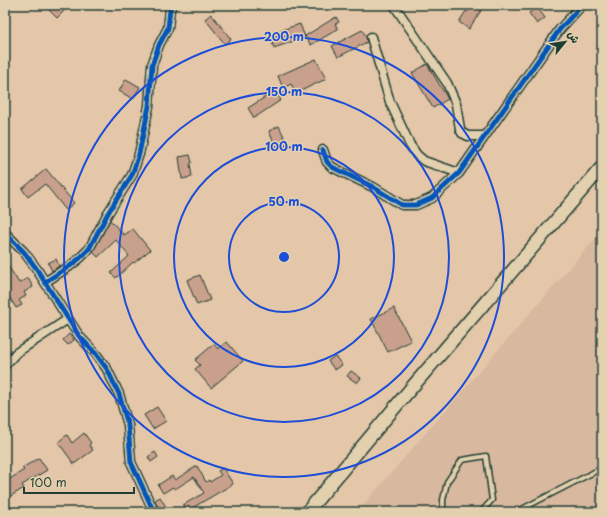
<svg xmlns="http://www.w3.org/2000/svg" width="607" height="517" font-family="'Playpen Sans','Playpen Sans Arabic',sans-serif">
	<style>
		.built { fill: #d8b89e }
		.building { fill: #c9a08c; stroke: #1f3d34 }
		.lines { fill: none; stroke-linecap: round; stroke-linejoin: round }
		.lane-casing { stroke: #1f3d34; stroke-width: 7 }
		.street-casing { stroke: #1f3d34; stroke-width: 11 }
		.secondary-casing { stroke: #1f3d34; stroke-width: 15 }
		.lane { stroke: #e3d0ae; stroke-width: 4 }
		.street { stroke: #e3d0ae; stroke-width: 8 }
		.secondary { stroke: #e3d0ae; stroke-width: 12 }
		.cycleway-casing { stroke: #e3d0ae; stroke-width: 8 }
		.cycleway { stroke: #0057b8; stroke-width: 5 }
		.ring { fill: none; stroke: #1d4ed8; stroke-width: 2 }
		.centre { fill: #1d4ed8; stroke: #e3d0ae; stroke-width: 2 }
		.ring-label { font-size: 12px; text-anchor: middle; font-weight: bold; fill: #1d4ed8; stroke: #e3d0ae; stroke-width: 3; stroke-linejoin: round; paint-order: stroke }
	</style>
	<rect width="100%" height="100%" fill="#e4c6a8"/>
	<filter id="ink" filterUnits="userSpaceOnUse"><feTurbulence type="fractalNoise" baseFrequency=".025" numOctaves="2"/><feDisplacementMap in="SourceGraphic" scale="8" xChannelSelector="R" yChannelSelector="G"/><feConvolveMatrix kernelMatrix="1 2 1 2 8 2 1 2 1" color-interpolation-filters="sRGB"/></filter>
	<g filter="url(#ink)">
		<!-- built -->
		<polygon class="built" points="602,231 602,512 357,512"/>
		<!-- building -->
		<g class="building">
			<polygon points="44,5 64,5 67,8 57,18"/>
			<polygon points="472,5 476,5 482,9 469,29 459,22 466,11 467,12"/>
			<polygon points="537,7 545,18 537,24 529,13"/>
			<polygon points="211,14 231,39 225,44 205,19"/>
			<polygon points="336,17 339,22 335,24 338,29 311,45 305,36"/>
			<polygon points="300,24 305,37 274,48 270,36 275,35 275,32"/>
			<polygon points="362,30 366,36 367,42 338,57 332,46"/>
			<polygon points="316,59 326,79 296,93 291,84 283,88 278,76"/>
			<polygon points="427,64 448,99 433,108 412,73"/>
			<polygon points="126,79 140,87 133,99 119,91"/>
			<polygon points="275,91 281,100 254,118 248,108"/>
			<polygon points="279,126 287,143 276,148 269,131"/>
			<polygon points="190,155 192,163 190,164 192,177 182,179 179,157"/>
			<polygon points="46,169 74,203 66,210 45,184 28,197 22,189"/>
			<polygon points="110,220 124,235 133,229 150,250 134,263 133,262 116,278 111,273 129,256 116,240 98,257 93,252"/>
			<polygon points="56,259 59,266 52,271 48,263"/>
			<polygon points="5,261 19,283 28,278 33,287 24,292 26,296 19,300 22,305 16,308 5,290"/>
			<polygon points="200,275 210,300 197,305 187,280"/>
			<polygon points="394,308 411,341 388,352 371,319"/>
			<polygon points="69,334 74,340 68,345 63,340"/>
			<polygon points="227,342 243,361 211,388 195,369 200,365 195,360 214,344 218,349"/>
			<polygon points="335,356 342,365 335,370 328,361"/>
			<polygon points="351,371 361,378 357,383 347,376"/>
			<polygon points="157,407 166,421 153,429 144,415"/>
			<polygon points="84,433 91,443 89,445 93,450 74,464 58,442 67,435 72,443"/>
			<polygon points="155,452 158,457 151,462 148,457"/>
			<polygon points="39,458 47,470 22,485 24,488 9,497 5,489 5,482 24,470 22,468"/>
			<polygon points="197,466 206,482 209,480 210,482 221,475 218,471 223,468 233,484 187,511 183,505 204,493 194,477 175,489 173,487 163,493 158,485 172,476 175,480"/>
			<polygon points="160,497 169,512 161,512 156,503 155,500"/>
		</g>
		<g class="lines">
			<defs>
				<g id="lane">
					<polyline points="443,512 443,500 447,482 462,460 486,456 492,500 481,512"/>
					<polyline points="516,512 602,468"/>
				</g>
				<g id="street">
					<polyline points="394,5 447,83 456,104 460,129 462,133 468,136 484,136"/>
					<polyline points="371,37 390,102 410,145 417,155 424,161 459,173"/>
					<polyline points="323,150 327,162 332,167 373,187 402,205 416,205 432,198 459,173 560,29 582,5"/>
					<polyline points="5,233 24,252 36,268 79,336 96,354 107,369 119,394 128,425 131,462 154,512"/>
					<polyline points="45,282 70,266 80,258 89,249 108,213 132,175 139,154 149,106 152,65 159,45 168,28 170,9 172,5"/>
					<polyline points="5,365 16,353 68,319"/>
				</g>
				<polyline id="secondary" points="307,512 407,393 602,167"/>
			</defs>
			<!-- lane casing -->
			<use href="#lane" class="lane-casing"/>
			<!-- street casing -->
			<use href="#street" class="street-casing"/>
			<!-- secondary casing -->
			<use href="#secondary" class="secondary-casing"/>
			<!-- lane -->
			<use href="#lane" class="lane"/>
			<!-- street -->
			<use href="#street" class="street"/>
			<!-- secondary -->
			<use href="#secondary" class="secondary"/>
			<defs>
				<g id="cycleway">
					<polyline points="323,150 327,162 332,167 373,187 402,205 416,205 432,198 459,173 560,29 582,5"/>
					<polyline points="5,233 24,252 36,268 79,336 96,354 107,369 119,394 128,425 131,462 154,512"/>
					<polyline points="45,282 70,266 80,258 89,249 108,213 132,175 139,154 149,106 152,65 159,45 168,28 170,9 172,5"/>
				</g>
			</defs>
			<!-- cycleway casing -->
			<use href="#cycleway" class="cycleway-casing"/>
			<!-- cycleway -->
			<use href="#cycleway" class="cycleway"/>
		</g>
	</g>
	<!-- distance rings -->
	<g class="ring">
		<circle cx="284" cy="257" r="55"/>
		<circle cx="284" cy="257" r="110"/>
		<circle cx="284" cy="257" r="165"/>
		<circle cx="284" cy="257" r="220"/>
	</g>
	<circle cx="284" cy="257" r="6" class="centre"/>
	<g class="ring-label">
		<text x="284" y="41">200 m</text>
		<text x="284" y="96">150 m</text>
		<text x="284" y="151">100 m</text>
		<text x="284" y="206">50 m</text>
	</g>
	<!-- margin -->
	<rect width="607" height="517" fill="none" stroke="#e3d0ae" stroke-width="20"/>
	<rect x="10" y="10" width="587" height="497" fill="none" stroke="#1f3d34" stroke-width="1.5" filter="url(#ink)"/>
	<!-- north arrow -->
	<g transform="translate(565 42) rotate(60)" stroke="#e3d0ae" stroke-width="3" paint-order="stroke">
	<path d="M0-3L7 15L0 10L-7 15Z" fill="#1f3d34"/>
	<text y="-6" font-size="11" font-weight="bold" text-anchor="middle" fill="#1f3d34">ش</text>
	</g>
	<!-- scale -->
	<path d="M24 487v6h110v-6" fill="none" stroke="#1f3d34" stroke-width="2"/>
	<text x="30" y="487" font-size="12" fill="#1f3d34" stroke="#e3d0ae" stroke-width="3" paint-order="stroke">100 m</text>
</svg>
